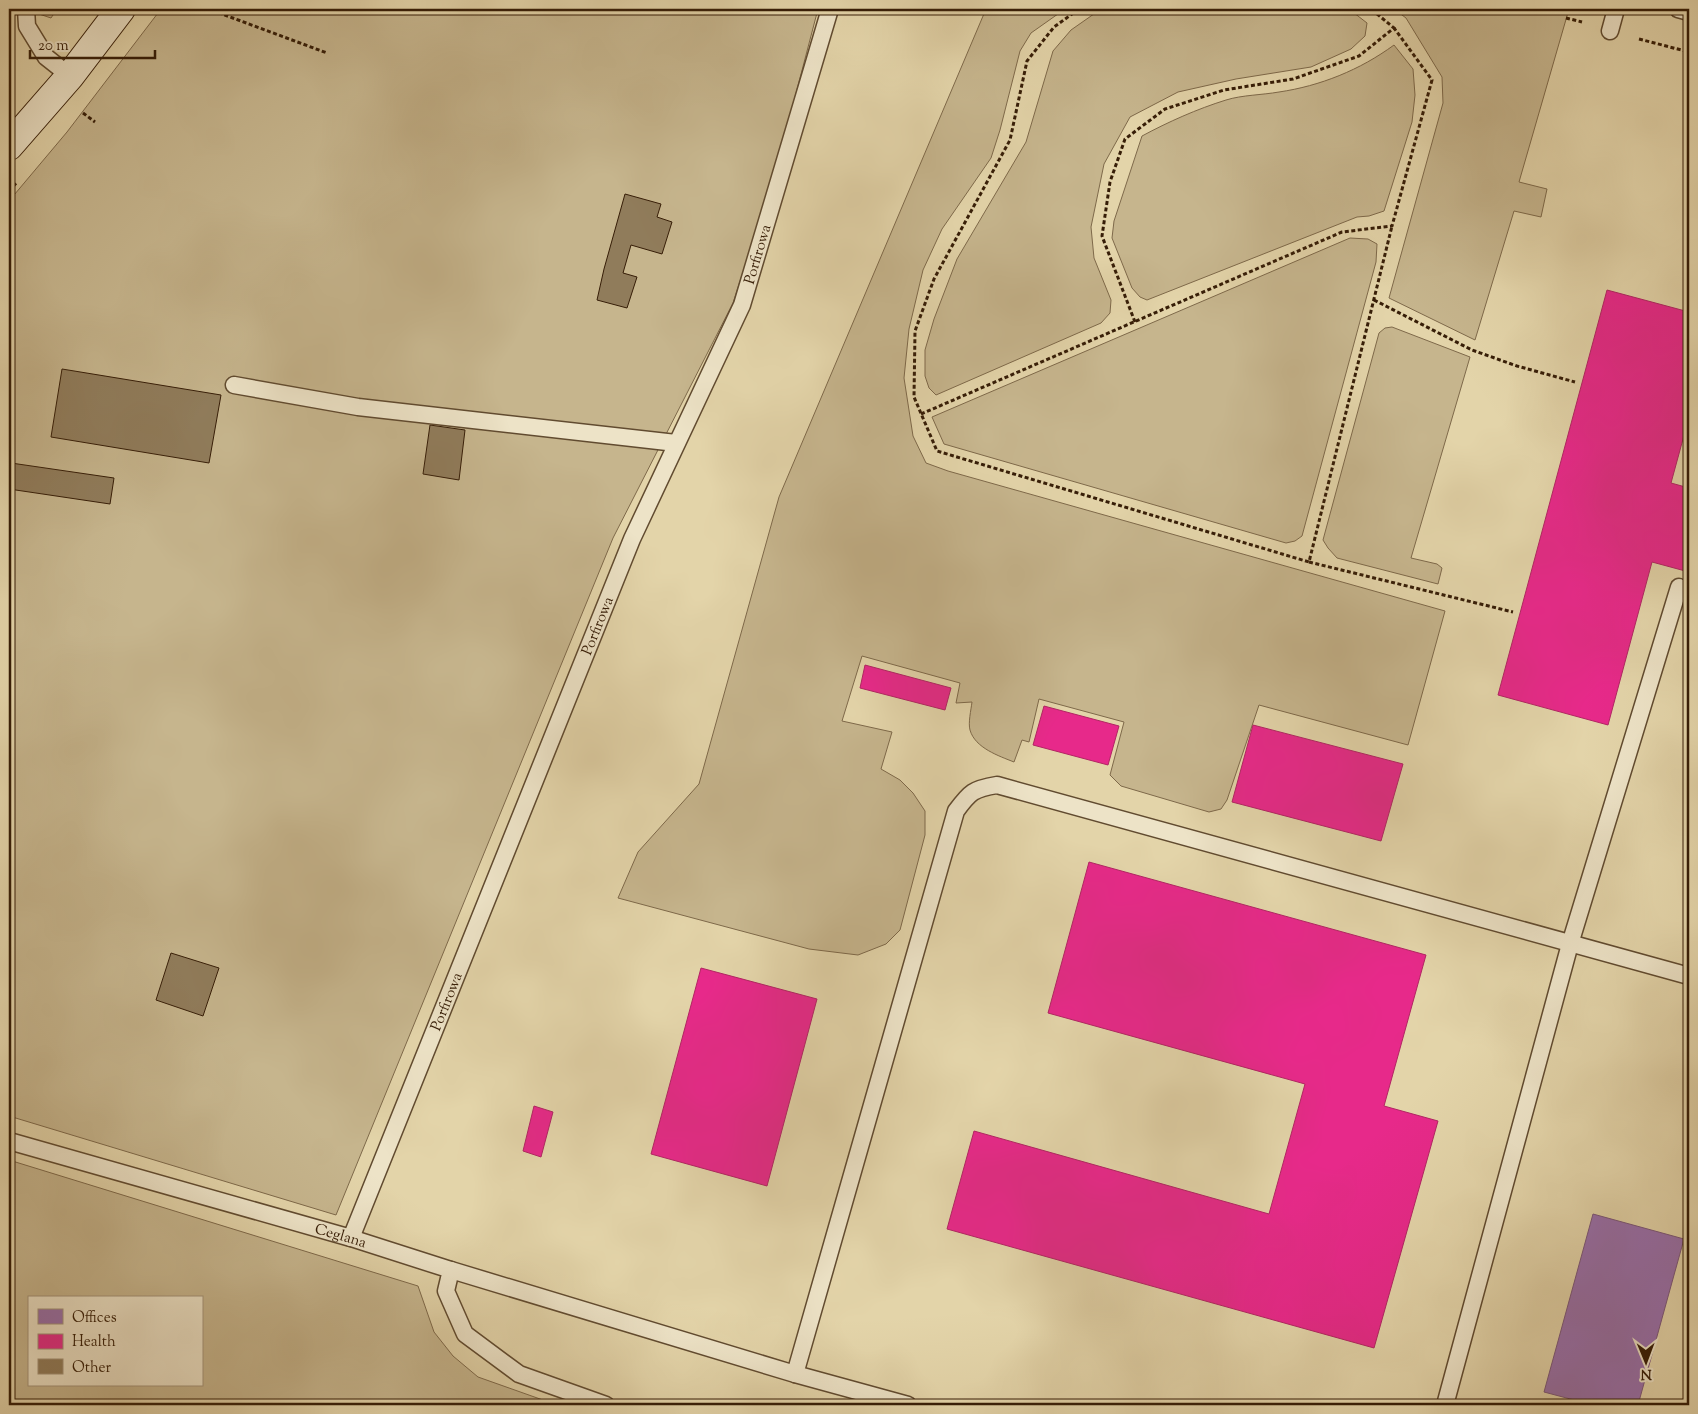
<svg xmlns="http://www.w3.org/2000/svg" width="1698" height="1414" font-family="'Sorts Mill Goudy',serif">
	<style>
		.green { fill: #c6b58d; stroke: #7e694a; fill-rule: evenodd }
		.offices { fill: #9970ab; stroke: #7b577a }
		.health { fill: #e7298a; stroke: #b22563 }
		.building { fill: #907c5b; stroke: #361d07 }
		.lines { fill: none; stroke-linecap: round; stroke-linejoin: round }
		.lane-casing { stroke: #614b30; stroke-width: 19 }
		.secondary-casing { stroke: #361d07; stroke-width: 30 }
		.path { stroke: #361d07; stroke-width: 3; stroke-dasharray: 4 2.5; stroke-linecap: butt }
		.lane { stroke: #ede3c7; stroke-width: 16 }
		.secondary { stroke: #ede3c7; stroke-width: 28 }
		.labels { text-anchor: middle; stroke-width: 5; stroke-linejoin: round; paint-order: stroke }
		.street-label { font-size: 15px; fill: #361d07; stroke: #ede3c7 }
	</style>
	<rect width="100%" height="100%" fill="#e3d4a9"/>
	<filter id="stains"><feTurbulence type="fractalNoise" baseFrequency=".004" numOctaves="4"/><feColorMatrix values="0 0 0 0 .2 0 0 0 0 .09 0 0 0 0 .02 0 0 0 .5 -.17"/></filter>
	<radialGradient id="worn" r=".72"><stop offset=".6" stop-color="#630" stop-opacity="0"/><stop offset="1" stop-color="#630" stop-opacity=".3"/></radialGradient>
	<!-- green -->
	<g class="green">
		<polygon points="33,9 57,9 51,18 33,12"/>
		<polygon points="161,9 818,9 776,170 733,303 613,538 336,1215 9,1116 9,201 67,132"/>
		<path d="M986,9h79l-34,24 -11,18 -20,79 -9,28 -49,71 -19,41 -14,59 -5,49 9,58 13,27 22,8 497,140 -37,134 -149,-40 -32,95 -6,9 -12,3 -88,-26 -11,-11 14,-53 -85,-23 -10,43 -7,-2 -8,22c-15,-6 -39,-14 -44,-32 -2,-7 1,-20 2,-28l-16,1 4,-20 -98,-27 -20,65 50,11 -11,37 19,11 13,13 12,18v24l-25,95 -14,14 -28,11 -49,-6 -191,-51 20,-46 61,-68 80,-287z"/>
		<polygon points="1101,9 1349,9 1367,23 1365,36 1351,49 1311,67 1236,79 1178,92 1130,117 1104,164 1091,227 1094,258 1111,300 1110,313 1101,323 936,395 929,388 925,376 925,350 934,319 957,259 1026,142 1053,51 1071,30"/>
		<polygon points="1394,9 1569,9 1519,182 1547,189 1541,217 1514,211 1475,340 1389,298 1443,103 1442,77 1406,18"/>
		<path d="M1394,45l19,24 2,26 -3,27 -28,89 -15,5 -12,1 -210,83 -7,-3 -8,-9 -20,-50 2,-17 28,-85c26,-14 55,-27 84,-36 16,-5 36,-5 53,-8 41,-6 81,-22 115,-47z"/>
		<polygon points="1350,238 1368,239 1377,244 1376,262 1302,536 1295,541 1286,543 944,444 932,417"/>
		<polygon points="1392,327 1470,357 1411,558 1437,564 1442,568 1438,584 1337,558 1328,548 1323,540 1379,333 1385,328"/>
		<path d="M9,1160l409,126 16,46 19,24 25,21 79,28h-548zM29,1298h172v87h-172z"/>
	</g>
	<!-- offices -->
	<polygon class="offices" points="1593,1214 1684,1239 1638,1405 1593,1405 1544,1392"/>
	<!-- health -->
	<g class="health">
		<polygon points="1607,290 1689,312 1689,417 1671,483 1689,488 1689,572 1652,562 1608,725 1498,695"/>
		<polygon points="865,665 951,688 945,710 860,688"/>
		<polygon points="1044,706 1119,726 1108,765 1033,745"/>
		<polygon points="1253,725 1403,764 1381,841 1232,802"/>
		<polygon points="1089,862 1426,955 1384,1106 1438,1121 1374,1348 947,1229 974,1131 1269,1214 1305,1084 1048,1013"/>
		<polygon points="701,968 817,999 767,1186 651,1154"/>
		<polygon points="534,1106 553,1112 541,1157 523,1151"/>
	</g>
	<!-- building -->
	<g class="building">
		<polygon points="625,194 661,204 657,217 672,222 662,254 631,245 623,273 637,277 627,308 597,300 604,269"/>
		<polygon points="62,369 221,395 209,463 51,437"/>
		<polygon points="430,425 465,430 459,480 423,474"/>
		<polygon points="11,463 114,478 110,504 9,489"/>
		<polygon points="171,953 219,968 203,1016 156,1000"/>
	</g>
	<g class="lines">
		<defs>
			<g id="lane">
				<polyline points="26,9 27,26 46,57 70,76"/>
				<polyline points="1678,9 1689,12"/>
				<polyline points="1610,31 1616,9"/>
				<polyline points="234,385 358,407 676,443"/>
				<path id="s1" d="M9,1141l342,97 100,32 -5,21 19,43 54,40 87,31"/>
				<path id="s2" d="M351,1238l281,-699 110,-234 88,-296"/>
				<polyline points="451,1270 795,1374 908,1405"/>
				<path d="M795,1374l161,-563c14,-19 17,-22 41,-26l692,191"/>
				<polyline points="1445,1405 1570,944 1679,587"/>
			</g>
			<polyline id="secondary" points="9,146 70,76 121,9"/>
		</defs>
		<!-- lane casing -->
		<use href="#lane" class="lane-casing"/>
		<!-- secondary casing -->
		<use href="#secondary" class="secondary-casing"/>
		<!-- path -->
		<g class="path">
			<polyline points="214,9 214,11 327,53"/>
			<polyline points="1079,9 1054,27 1027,61 1010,140 934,279 915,331 914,397 937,451 1309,562 1392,226"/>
			<polyline points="1566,18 1582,22"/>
			<polyline points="1639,39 1689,52"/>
			<polyline points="83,113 95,122"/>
			<polyline points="9,191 17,182"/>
			<polyline points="1374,300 1472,350 1517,366 1575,382"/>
			<polyline points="1135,322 1102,236 1110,182 1125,139 1165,109 1224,90 1293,79 1359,56 1394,28 1371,9"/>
			<polyline points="921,414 1342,232 1392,226 1432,80 1394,28"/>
			<polyline points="1309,562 1513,612"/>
		</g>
		<!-- lane -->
		<use href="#lane" class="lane"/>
		<!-- secondary -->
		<use href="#secondary" class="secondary"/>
	</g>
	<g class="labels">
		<!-- street labels -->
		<g class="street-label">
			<text dy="5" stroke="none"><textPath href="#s2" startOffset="1065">Porfirowa</textPath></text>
			<text dy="5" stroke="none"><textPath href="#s2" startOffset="660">Porfirowa</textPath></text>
			<text dy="5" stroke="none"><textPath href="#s2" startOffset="255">Porfirowa</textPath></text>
			<text dy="5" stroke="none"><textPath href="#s1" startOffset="345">Ceglana</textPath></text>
		</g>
	</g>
	<!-- margin -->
	<rect width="1698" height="1414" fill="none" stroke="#e3d4a9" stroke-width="30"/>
	<rect x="10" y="10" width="1678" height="1394" fill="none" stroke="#361d07" stroke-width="2.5"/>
	<rect x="15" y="15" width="1668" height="1384" fill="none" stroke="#361d07"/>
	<!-- legend -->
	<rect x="28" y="1296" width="175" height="90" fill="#ede3c7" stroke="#a4947a"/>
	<rect x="38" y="1309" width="25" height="15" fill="#9970ab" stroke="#a4947a"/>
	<text x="72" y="1322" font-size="15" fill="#361d07">Offices</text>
	<rect x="38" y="1334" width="25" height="15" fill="#e7298a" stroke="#a4947a"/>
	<text x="72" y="1346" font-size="15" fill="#361d07">Health</text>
	<rect x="38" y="1359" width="25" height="15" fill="#907c5b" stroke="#a4947a"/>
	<text x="72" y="1372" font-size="15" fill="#361d07">Other</text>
	<!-- north arrow -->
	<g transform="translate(1646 1362) rotate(179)" stroke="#ede3c7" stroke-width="4" paint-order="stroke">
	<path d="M0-4L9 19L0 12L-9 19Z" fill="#361d07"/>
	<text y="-8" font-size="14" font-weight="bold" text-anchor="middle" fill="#361d07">N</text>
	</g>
	<!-- scale -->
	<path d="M30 50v8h125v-8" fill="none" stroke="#361d07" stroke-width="2.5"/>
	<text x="38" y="50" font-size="15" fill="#361d07" stroke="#ede3c7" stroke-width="4" paint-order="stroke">20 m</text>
	<rect width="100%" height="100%" filter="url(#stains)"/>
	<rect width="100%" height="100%" fill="url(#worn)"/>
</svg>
